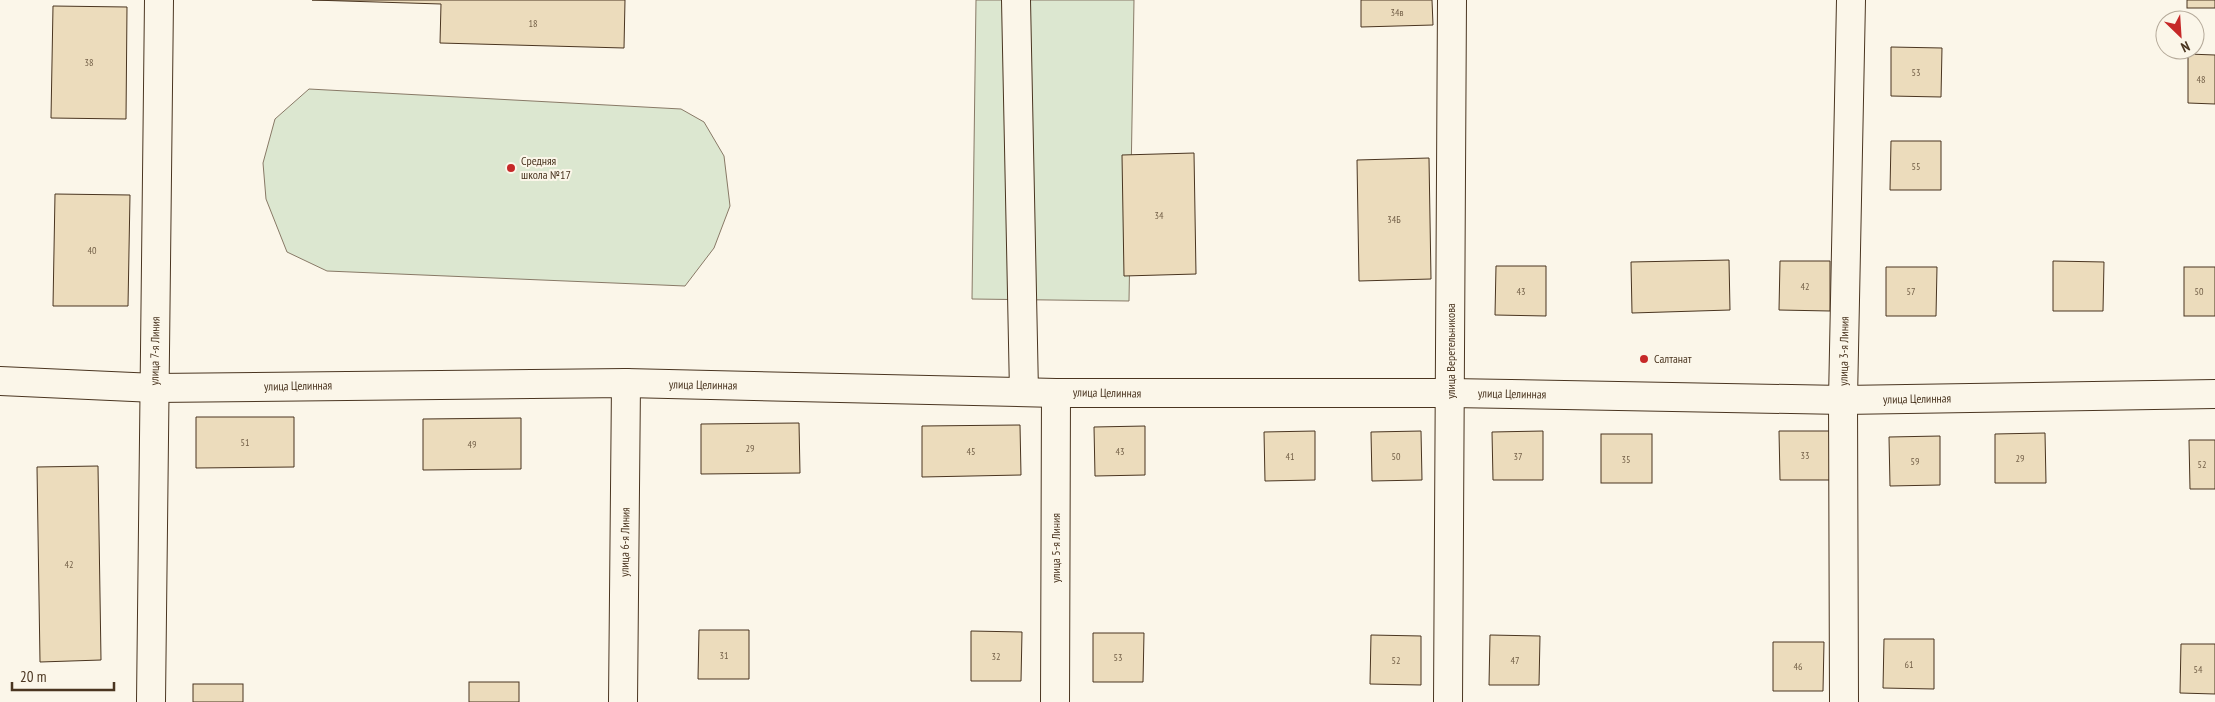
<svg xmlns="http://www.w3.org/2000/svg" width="2215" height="702" font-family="'PT Sans Narrow',sans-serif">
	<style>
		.green { fill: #dce7d0; stroke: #887966 }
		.building { fill: #ecdcbc; stroke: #4a3520 }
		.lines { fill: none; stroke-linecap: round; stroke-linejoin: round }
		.minor-casing { stroke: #4a3520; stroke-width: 30 }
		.minor { stroke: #fbf6e9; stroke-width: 28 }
		.poi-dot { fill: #c62828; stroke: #fbf6e9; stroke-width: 2 }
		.labels { text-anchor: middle; stroke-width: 4; stroke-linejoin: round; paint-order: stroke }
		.number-label { font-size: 10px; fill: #725f47 }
		.poi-label { font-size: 12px; fill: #4a3520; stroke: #fbf6e9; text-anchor: start }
		.street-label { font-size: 12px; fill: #4a3520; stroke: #fbf6e9 }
	</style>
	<rect width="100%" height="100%" fill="#fbf6e9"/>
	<!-- green -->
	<g class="green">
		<polygon points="976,0 1134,0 1129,301 972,299"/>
		<polygon points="309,89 681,109 704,122 724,156 730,206 714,248 685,286 327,271 287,252 266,199 263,163 275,119"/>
	</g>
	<!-- building -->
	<g class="building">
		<polygon points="312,0 625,0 624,48 440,43 441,4"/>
		<polygon points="1361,0 1432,0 1433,25 1361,27"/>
		<rect x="2187" y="0" width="28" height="8"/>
		<polygon points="53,6 127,7 126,119 51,118"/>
		<polygon points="1891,47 1942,48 1941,97 1891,96"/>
		<polygon points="2188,54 2215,55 2215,104 2188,103"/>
		<polygon points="1891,141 1941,141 1941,190 1890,190"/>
		<polygon points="1194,153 1196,274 1124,276 1122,155"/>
		<polygon points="1429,158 1431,279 1359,281 1357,160"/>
		<polygon points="55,194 130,195 128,306 53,306"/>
		<polygon points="1729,260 1730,310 1632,313 1631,262"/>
		<polygon points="1780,261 1830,261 1830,311 1779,310"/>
		<polygon points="2053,261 2104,262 2103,311 2053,311"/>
		<polygon points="1496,266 1546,266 1546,316 1495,315"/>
		<polygon points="1886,267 1937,267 1936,316 1886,316"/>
		<rect x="2184" y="267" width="31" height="49"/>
		<polygon points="196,417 294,417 294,467 196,468"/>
		<polygon points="521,418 521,469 423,470 423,419"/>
		<polygon points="799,423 800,473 701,474 701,424"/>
		<polygon points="1020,425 1021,475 922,477 922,426"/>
		<polygon points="1145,426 1145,475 1095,476 1094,427"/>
		<polygon points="1315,431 1315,480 1265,481 1264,432"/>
		<polygon points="1421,431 1422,480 1372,481 1371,432"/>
		<polygon points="1543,431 1543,480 1493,480 1492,432"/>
		<polygon points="1779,431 1830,431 1831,480 1780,480"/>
		<polygon points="2045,433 2046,483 1995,483 1995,434"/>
		<rect x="1601" y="434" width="51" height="49"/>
		<polygon points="1940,436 1940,485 1890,486 1889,437"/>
		<polygon points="2189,440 2215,440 2215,489 2190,489"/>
		<polygon points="98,466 101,660 40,662 37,467"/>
		<polygon points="699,630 749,630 749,679 698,679"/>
		<polygon points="971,631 1022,632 1021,681 971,681"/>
		<polygon points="1093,633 1144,633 1143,682 1093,682"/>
		<polygon points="1371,635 1421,636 1421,685 1370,684"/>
		<polygon points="1490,635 1540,636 1539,685 1489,685"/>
		<polygon points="1884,639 1934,639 1934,689 1883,688"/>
		<polygon points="1773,642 1824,642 1823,691 1773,691"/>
		<polygon points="2181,644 2215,644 2215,694 2180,693"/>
		<rect x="469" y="682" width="50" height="20"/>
		<rect x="193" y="684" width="50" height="18"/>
	</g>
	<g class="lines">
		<defs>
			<g id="minor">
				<polyline points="1016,0 1024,392"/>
				<polyline points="0,381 155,388 626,383 1056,393 1450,393 1843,400 2215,394"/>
				<polyline points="151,702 159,0"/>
				<polyline points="623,702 626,383"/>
				<polyline points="1055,702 1056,393"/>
				<polyline points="1448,702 1452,0"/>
				<polyline points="1844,702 1843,400 1851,0"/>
			</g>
		</defs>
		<!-- minor casing -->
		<use href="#minor" class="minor-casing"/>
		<!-- minor -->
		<use href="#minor" class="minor"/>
	</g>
	<!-- markers -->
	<g class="poi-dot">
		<circle cx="511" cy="168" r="5"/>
		<circle cx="1644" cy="359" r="5"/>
	</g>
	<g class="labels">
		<!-- number labels -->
		<g class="number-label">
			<text x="1397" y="16">34в</text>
			<text x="533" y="27">18</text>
			<text x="89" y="66">38</text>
			<text x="1916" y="76">53</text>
			<text x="2201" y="83">48</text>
			<text x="1916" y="170">55</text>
			<text x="1159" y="219">34</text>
			<text x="1394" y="223">34Б</text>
			<text x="92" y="254">40</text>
			<text x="1805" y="290">42</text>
			<text x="1521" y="295">43</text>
			<text x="1911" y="295">57</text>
			<text x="2199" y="295">50</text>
			<text x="245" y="446">51</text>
			<text x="472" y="448">49</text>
			<text x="750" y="452">29</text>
			<text x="971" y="455">45</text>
			<text x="1120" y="455">43</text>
			<text x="1805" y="459">33</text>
			<text x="1290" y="460">41</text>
			<text x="1396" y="460">50</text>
			<text x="1518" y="460">37</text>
			<text x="2020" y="462">29</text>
			<text x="1626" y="463">35</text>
			<text x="1915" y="465">59</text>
			<text x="2202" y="468">52</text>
			<text x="69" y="568">42</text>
			<text x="724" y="659">31</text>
			<text x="996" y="660">32</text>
			<text x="1118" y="661">53</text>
			<text x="1396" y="664">52</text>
			<text x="1515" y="664">47</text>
			<text x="1909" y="668">61</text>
			<text x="1798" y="670">46</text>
			<text x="2198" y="673">54</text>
		</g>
		<!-- poi labels -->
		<g class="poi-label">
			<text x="521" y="165">Средняя<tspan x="521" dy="14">школа №17</tspan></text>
			<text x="1654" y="363">Салтанат</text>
		</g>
		<!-- street labels -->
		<g class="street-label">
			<text transform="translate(155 351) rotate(-89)" y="4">улица 7-я Линия</text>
			<text transform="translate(1451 351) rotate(-90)" y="4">улица Веретельникова</text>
			<text transform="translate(1844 351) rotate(-89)" y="4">улица 3-я Линия</text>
			<text transform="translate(703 385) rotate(1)" y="4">улица Целинная</text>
			<text transform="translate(298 386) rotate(-1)" y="4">улица Целинная</text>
			<text transform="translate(1107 393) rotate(1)" y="4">улица Целинная</text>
			<text transform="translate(1512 394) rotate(1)" y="4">улица Целинная</text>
			<text transform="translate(1917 399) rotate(-1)" y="4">улица Целинная</text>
			<text transform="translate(625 542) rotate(-89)" y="4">улица 6-я Линия</text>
			<text transform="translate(1056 548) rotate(-90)" y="4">улица 5-я Линия</text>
		</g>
	</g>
	<!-- north arrow -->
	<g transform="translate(2180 35) rotate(155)"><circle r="24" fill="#fbf6e9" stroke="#b4a999"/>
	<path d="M0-4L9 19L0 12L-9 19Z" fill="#c62828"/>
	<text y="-8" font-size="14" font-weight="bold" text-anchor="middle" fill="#4a3520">N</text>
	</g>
	<!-- scale -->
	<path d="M12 682v8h102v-8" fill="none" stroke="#4a3520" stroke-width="2.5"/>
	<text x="20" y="682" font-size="15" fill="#4a3520" stroke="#fbf6e9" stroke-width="4" paint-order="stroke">20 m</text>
</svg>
